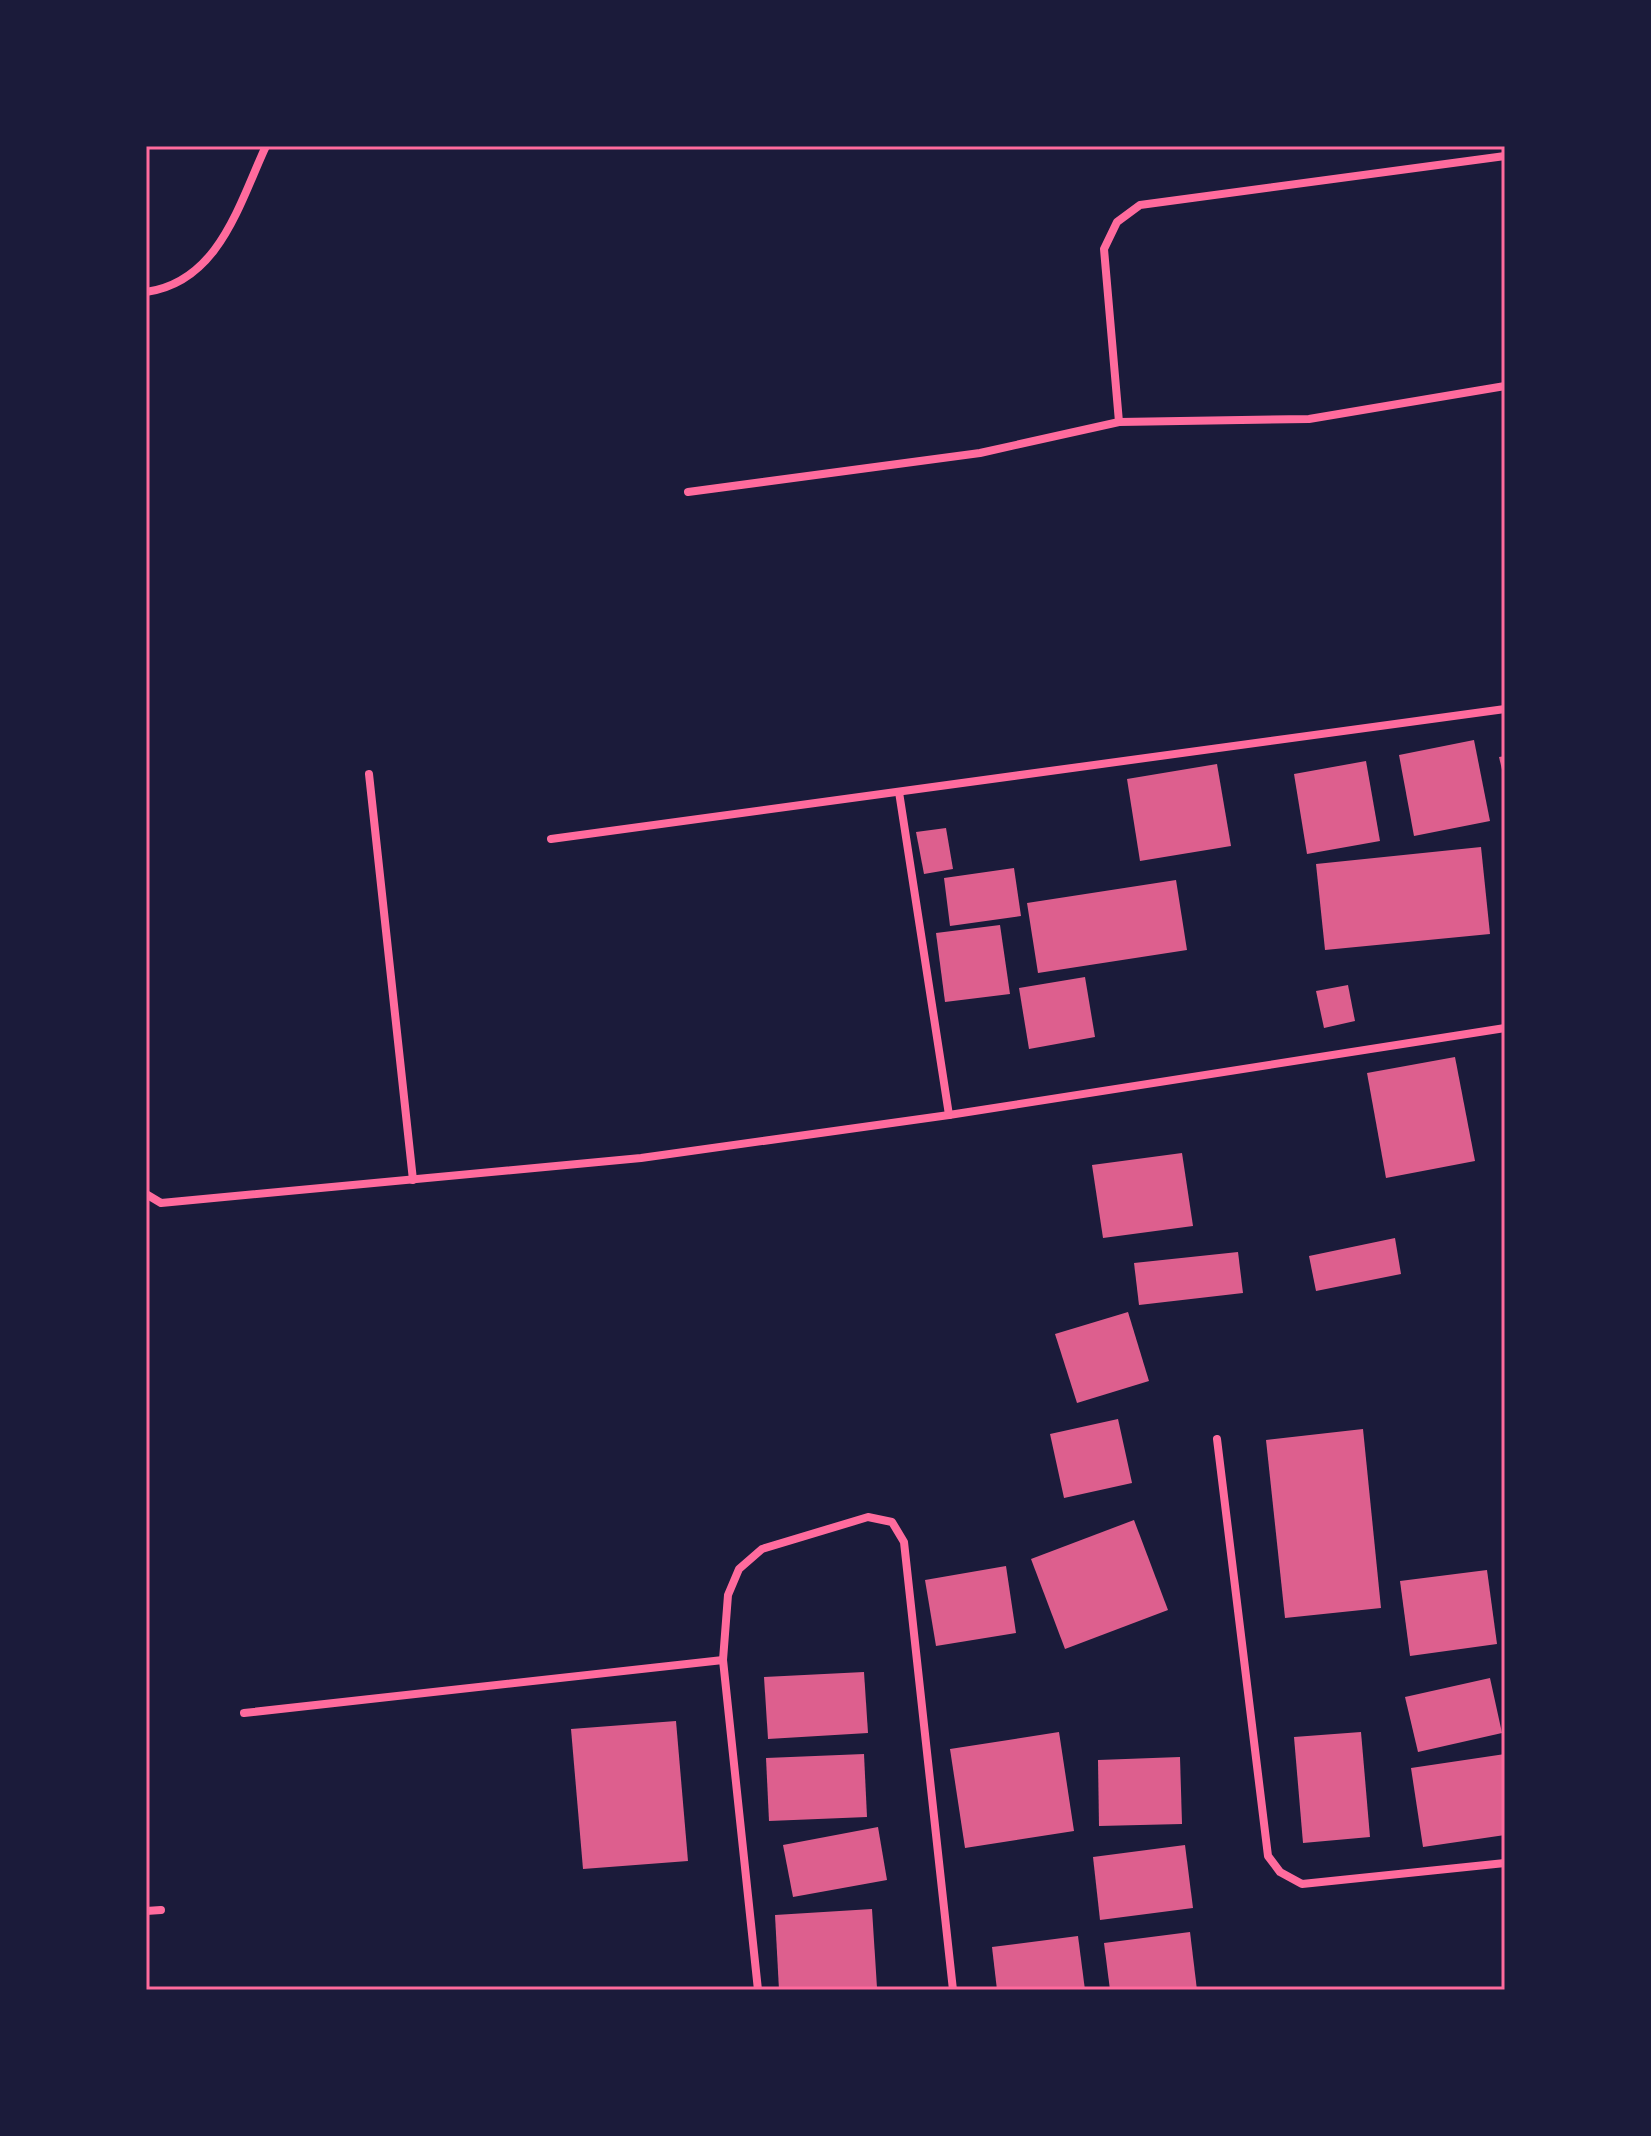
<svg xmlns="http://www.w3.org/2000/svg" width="1651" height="2136" font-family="'Times New Roman',serif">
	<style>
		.building { fill: #dd5f8e }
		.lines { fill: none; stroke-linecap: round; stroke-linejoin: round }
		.minor { stroke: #ff6b9d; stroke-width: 8 }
		.neatline { fill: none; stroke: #ff6b9d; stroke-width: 3 }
	</style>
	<rect width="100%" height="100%" fill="#1b1b3a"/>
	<!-- building -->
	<g class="building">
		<polygon points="1474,740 1490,821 1414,836 1399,755"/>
		<polygon points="1505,756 1505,777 1504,778 1499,757"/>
		<polygon points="1366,761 1380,841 1307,854 1294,774"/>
		<polygon points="1217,764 1231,846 1140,861 1127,779"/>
		<polygon points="946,828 953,869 924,874 916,832"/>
		<polygon points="1481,847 1490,934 1325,950 1316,864"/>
		<polygon points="1014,868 1021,916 950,926 944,878"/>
		<polygon points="1176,880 1187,950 1038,973 1027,903"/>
		<polygon points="1000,925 1010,994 945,1002 936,933"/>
		<polygon points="1085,977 1095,1037 1029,1049 1019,988"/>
		<polygon points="1348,985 1355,1021 1324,1028 1316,991"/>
		<polygon points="1455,1057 1475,1161 1386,1178 1367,1073"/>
		<polygon points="1182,1153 1193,1226 1103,1238 1092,1165"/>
		<polygon points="1395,1238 1401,1274 1316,1291 1309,1256"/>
		<polygon points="1238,1252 1243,1293 1139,1305 1134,1263"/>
		<polygon points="1128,1312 1149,1381 1077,1403 1055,1334"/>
		<polygon points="1118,1419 1132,1483 1064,1498 1050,1434"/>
		<polygon points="1363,1429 1381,1608 1285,1618 1266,1440"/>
		<polygon points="1134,1520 1168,1610 1065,1649 1031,1559"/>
		<polygon points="1006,1566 1016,1633 936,1646 925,1580"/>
		<polygon points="1487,1570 1497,1644 1410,1656 1400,1581"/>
		<polygon points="864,1672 868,1733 768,1739 764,1677"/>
		<polygon points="1490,1678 1502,1733 1418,1752 1405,1697"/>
		<polygon points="676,1721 688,1861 583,1869 571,1729"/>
		<polygon points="1059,1732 1074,1831 965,1848 950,1749"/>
		<polygon points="1361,1732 1370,1837 1303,1843 1294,1737"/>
		<polygon points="864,1754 867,1817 769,1821 766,1758"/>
		<polygon points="1505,1754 1505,1835 1423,1847 1411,1768"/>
		<polygon points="1180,1757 1182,1824 1099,1826 1098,1760"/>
		<polygon points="878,1827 887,1880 793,1897 783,1845"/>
		<polygon points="1185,1845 1193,1908 1100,1920 1093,1857"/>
		<polygon points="872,1909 877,1988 779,1990 775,1915"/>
		<polygon points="1190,1932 1197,1990 1110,1990 1104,1943"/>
		<polygon points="1078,1936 1085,1990 997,1990 992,1947"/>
	</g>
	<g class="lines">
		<!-- minor -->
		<g class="minor">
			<path d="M146,292c73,-10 93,-88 120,-146"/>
			<polyline points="1119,422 1104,249 1117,222 1140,205 1505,156"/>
			<polyline points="688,492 980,453 1119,422 1309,419 1505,386"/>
			<polyline points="369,774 413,1180"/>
			<polyline points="899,792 949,1115"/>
			<polyline points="551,839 1505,709"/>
			<polyline points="146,1194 161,1203 641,1158 949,1115 1505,1028"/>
			<polyline points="1217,1439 1268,1856 1280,1872 1302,1884 1505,1863"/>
			<polyline points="244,1713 723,1660"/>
			<polyline points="146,1911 161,1910"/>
			<polyline points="758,1990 723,1660 728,1595 739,1569 762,1549 868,1517 892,1522 904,1542 953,1990"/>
		</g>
	</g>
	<!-- border -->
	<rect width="1651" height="2136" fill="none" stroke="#1b1b3a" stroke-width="296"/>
	<rect x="148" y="148" width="1355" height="1840" class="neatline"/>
</svg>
